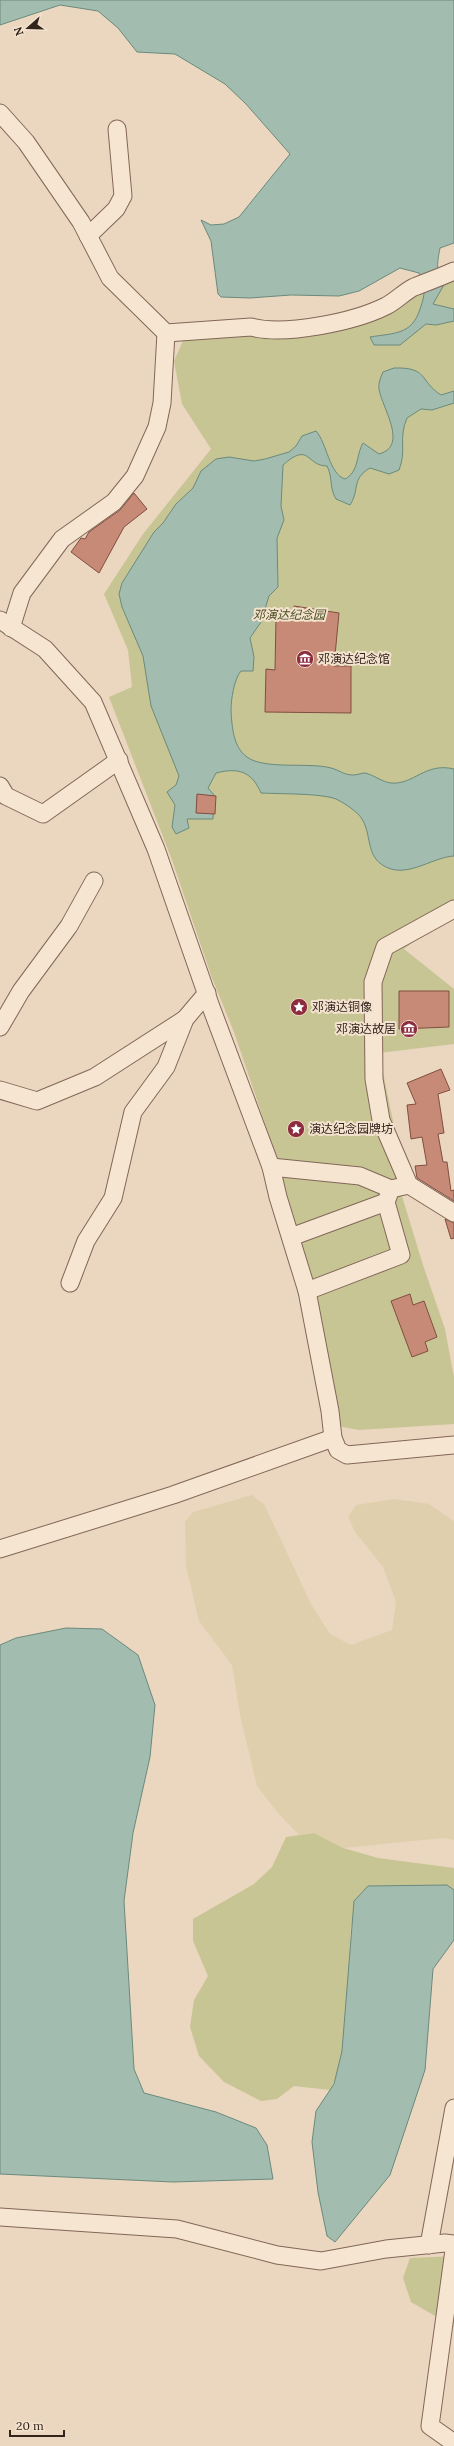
<svg xmlns="http://www.w3.org/2000/svg" width="454" height="2446" font-family="Lora,'Noto Sans SC',serif">
	<style>
		.farmland { fill: #e0cfad }
		.green { fill: #c8c594 }
		.water { fill: #a2bdb0; stroke: #6a8a7c }
		.building { fill: #c78a77; stroke: #804e40 }
		.lines { fill: none; stroke-linecap: round; stroke-linejoin: round }
		.minor-casing { stroke: #826759; stroke-width: 19 }
		.minor { stroke: #f6e5d1; stroke-width: 17 }
		.labels { text-anchor: middle; stroke-width: 4; stroke-linejoin: round; paint-order: stroke }
		.park-label { font-size: 12px; font-style: italic; fill: #4a4e24; stroke: #f3e2ce }
		.poi-label { font-size: 12px; fill: #32231c; stroke: #f3e2ce; text-anchor: start }
	</style>
	<rect width="100%" height="100%" fill="#ebd6bf"/>
	<!-- farmland -->
	<polygon class="farmland" points="252,1495 264,1504 311,1604 330,1634 351,1645 392,1630 396,1602 383,1567 355,1532 348,1517 356,1505 394,1499 429,1504 454,1521 454,1840 443,1838 343,1848 314,1833 299,1835 278,1813 257,1786 240,1715 232,1665 199,1621 186,1566 185,1522 193,1512"/>
	<!-- green -->
	<g class="green">
		<polygon points="454,279 454,911 404,949 454,989 454,1044 379,1053 401,1160 402,1196 423,1265 445,1329 454,1377 454,1424 359,1430 332,1425 275,1153 234,1032 212,978 172,860 109,697 132,687 128,650 104,594 143,534 211,449 182,404 174,361 183,341 217,334 253,336 413,297"/>
		<path d="M314,1833l29,15 35,10 76,10v22l-7,-5 -96,41c-2,38 -2,135 -21,164l-36,-4 -17,13 -16,2 -37,-19 -25,-26 -9,-29 4,-27 14,-24 -15,-35v-22l61,-35 18,-17 14,-30z"/>
		<polygon points="454,2256 454,2327 411,2302 403,2278 410,2258"/>
	</g>
	<!-- water -->
	<g class="water">
		<path d="M0,0h454v243l-14,5c-2,11 -6,28 5,35l-12,21 21,5v12l-18,4 -10,-1 -26,21h-26l-4,-8c24,-4 42,-2 50,-28 6,-17 5,-20 -1,-36l-19,-5 -41,23 -20,5 -48,-1 -41,3 -29,-1 -3,-3 -7,-53 -10,-21 10,5 13,-1 15,-7 51,-63 -44,-50 -21,-20 -50,-30 -38,-2 -19,-24 -20,-17 -38,-6 -60,20z"/>
		<path d="M394,368c35,-1 25,13 47,27l13,-4v12l-22,7 -11,-1 -14,9c-9,21 0,32 -8,52l-10,4 -19,-6c-19,11 -10,22 -20,37l-14,-6c-7,-11 -3,-22 -9,-33 -21,0 -17,-25 -44,-1l-2,41 3,14 -7,18 1,49 -9,9 -8,26 -11,16 4,19 -1,14h-12c-7,8 -10,29 -10,39 1,17 2,37 16,47 17,13 62,5 84,11 8,2 13,7 22,7 4,0 9,-2 12,-2 9,2 17,9 26,10 23,2 34,-21 63,-14v87c-20,1 -42,19 -63,13 -27,-9 -18,-32 -29,-50 -4,-7 -18,-16 -24,-19 -12,-7 -61,-6 -77,-7 -9,-21 -22,-26 -45,-20l-8,15 6,7 -1,24h-26l2,9 -13,6 -4,-7 3,-22 -8,-13 9,-7 3,-9 -28,-70 -8,-50 -21,-49 -3,-13 3,-11 32,-51 9,-9 13,-19 17,-16 8,-17 15,-12 13,-2 25,4 11,-2 24,-7 7,-6 6,-10 14,-5c11,12 13,43 29,48 14,-7 11,-24 18,-36l16,11c30,-8 3,-46 0,-65 -1,-6 2,-12 4,-17z"/>
		<polygon points="66,1628 102,1629 138,1655 155,1705 150,1757 133,1833 124,1901 134,2069 144,2093 216,2112 256,2128 267,2145 273,2179 173,2182 0,2174 0,1645 16,1638"/>
		<polygon points="447,1885 454,1890 454,1940 433,1969 425,2070 390,2175 335,2242 327,2236 318,2192 312,2142 316,2111 334,2084 342,2051 354,1901 368,1886"/>
	</g>
	<!-- building -->
	<g class="building">
		<polygon points="134,493 147,509 124,527 99,573 71,552 81,538 85,539 89,532 120,510"/>
		<polygon points="294,606 339,613 334,666 351,666 351,713 265,712 266,669 275,670 276,618 292,619"/>
		<polygon points="197,794 216,796 215,814 196,813"/>
		<polygon points="399,991 449,991 449,1027 399,1029"/>
		<polygon points="441,1069 450,1090 438,1094 444,1133 438,1134 443,1162 447,1162 451,1191 454,1190 454,1201 417,1178 415,1166 427,1165 422,1137 411,1139 407,1105 416,1104 407,1083"/>
		<polygon points="445,1219 454,1223 454,1238 451,1239"/>
		<polygon points="410,1294 413,1305 424,1301 437,1337 425,1342 428,1351 412,1357 391,1301"/>
	</g>
	<g class="lines">
		<defs>
			<g id="minor">
				<path d="M0,113l26,29 55,80 29,56 56,55 85,-6c34,9 103,-5 135,-21 10,-5 18,-14 28,-19 13,-5 27,-10 40,-16"/>
				<polyline points="88,236 116,209 123,196 117,129"/>
				<polyline points="0,620 45,649 93,702 156,849 211,1007 271,1167 278,1197 307,1291 330,1411 333,1438 338,1450 347,1455 454,1445"/>
				<polyline points="11,628 22,593 62,539 114,502 135,476 157,427 162,403 166,333"/>
				<polyline points="0,786 6,796 43,814 119,760"/>
				<polyline points="454,909 385,947 373,982 374,1079 381,1120 409,1185 454,1213"/>
				<polyline points="0,1027 21,991 69,926 94,881"/>
				<polyline points="0,1090 37,1101 95,1077 185,1019"/>
				<polyline points="271,1167 360,1176 391,1189"/>
				<polyline points="291,1237 386,1202 391,1189 409,1185"/>
				<polyline points="70,1283 86,1241 113,1198 133,1112 166,1067 185,1019 207,993"/>
				<polyline points="307,1291 401,1255 386,1202"/>
				<polyline points="0,1549 173,1495 333,1438"/>
				<polyline points="0,2217 177,2229 277,2255 321,2261 386,2249 445,2243 454,2244"/>
				<polyline points="429,2245 454,2108"/>
				<polyline points="454,2250 430,2426 454,2443"/>
			</g>
		</defs>
		<!-- minor casing -->
		<use href="#minor" class="minor-casing"/>
		<!-- minor -->
		<use href="#minor" class="minor"/>
	</g>
	<!-- icons -->
	<defs>
		<symbol id="museum-disc" viewBox="-11 -11 22 22"><circle r="9.5" fill="#8d2c3e" stroke="#f3e2ce"/><path d="M0-6L6-3V-2H-6V-3ZM-5-1h2V3h-2ZM-1-1h2V3h-2ZM3-1h2V3H3ZM-6 4H6V6H-6Z" fill="#fff"/></symbol>
		<symbol id="sight-disc" viewBox="-11 -11 22 22"><circle r="9.5" fill="#8d2c3e" stroke="#f3e2ce"/><path d="M0-6L1.8-2.2L6-1.7L2.9 1.2L3.7 5.4L0 3.3L-3.7 5.4L-2.9 1.2L-6-1.7L-1.8-2.2Z" fill="#fff"/></symbol>
	</defs>
	<g fill-rule="evenodd">
		<use href="#museum-disc" x="295" y="649" width="20" height="20"/>
		<use href="#sight-disc" x="289" y="997" width="20" height="20"/>
		<use href="#museum-disc" x="399" y="1019" width="20" height="20"/>
		<use href="#sight-disc" x="286" y="1119" width="20" height="20"/>
	</g>
	<g class="labels">
		<!-- park labels -->
		<g class="park-label">
			<text x="289" y="619">邓演达纪念园</text>
		</g>
		<!-- poi labels -->
		<g class="poi-label">
			<text x="318" y="663">邓演达纪念馆</text>
			<text x="312" y="1011">邓演达铜像</text>
			<text x="396" y="1033" text-anchor="end">邓演达故居</text>
			<text x="309" y="1133">演达纪念园牌坊</text>
		</g>
	</g>
	<!-- north arrow -->
	<g transform="translate(28 28) rotate(250)" stroke="#f3e2ce" stroke-width="3" paint-order="stroke">
	<path d="M0-3L7 15L0 10L-7 15Z" fill="#32231c"/>
	<text y="-6" font-size="11" font-weight="bold" text-anchor="middle" fill="#32231c">N</text>
	</g>
	<!-- scale -->
	<path d="M10 2430v6h54v-6" fill="none" stroke="#32231c" stroke-width="2"/>
	<text x="16" y="2430" font-size="12" fill="#32231c" stroke="#f3e2ce" stroke-width="3" paint-order="stroke">20 m</text>
</svg>
